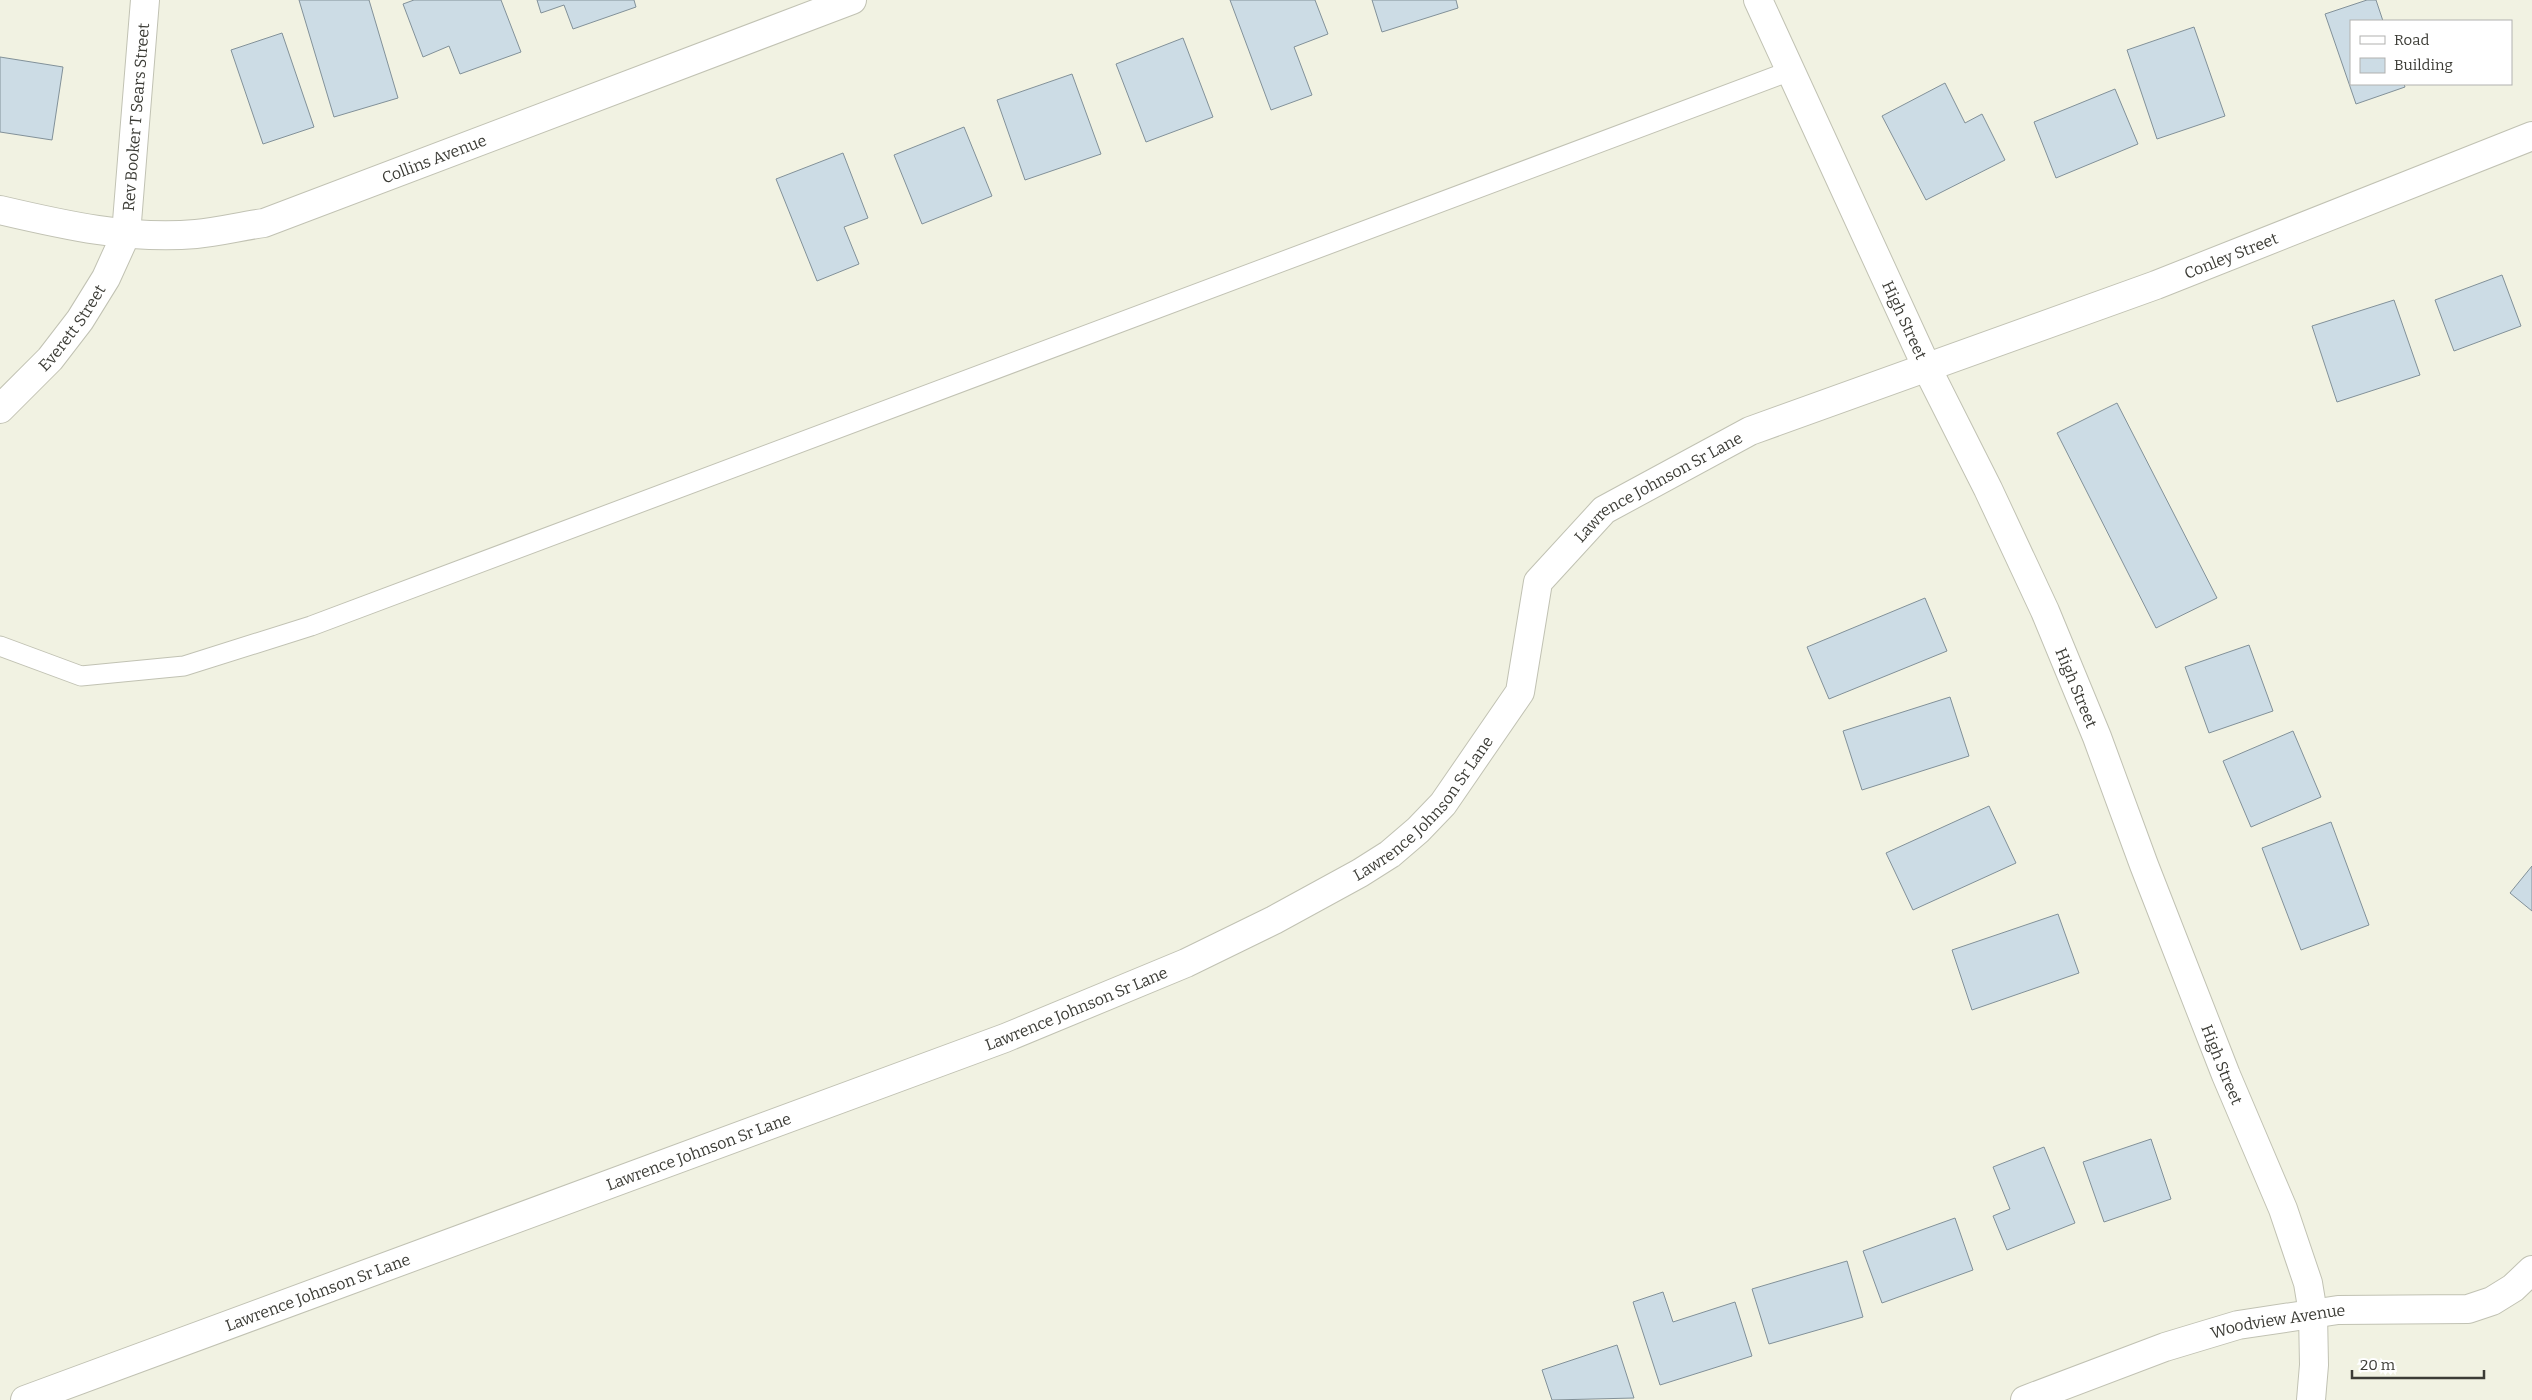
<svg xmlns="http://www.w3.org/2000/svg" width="2532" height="1400" font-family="Bitter,serif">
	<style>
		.building { fill: #ccdce5; stroke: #829199 }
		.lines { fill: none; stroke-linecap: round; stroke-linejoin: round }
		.service-casing { stroke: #c1c2b3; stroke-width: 21 }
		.minor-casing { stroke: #c1c2b3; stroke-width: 30 }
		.tertiary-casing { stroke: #c1c2b3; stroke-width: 30 }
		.service { stroke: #fff; stroke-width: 19 }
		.minor { stroke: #fff; stroke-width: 28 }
		.tertiary { stroke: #fff; stroke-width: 28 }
		.labels { text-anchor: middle; stroke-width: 4; stroke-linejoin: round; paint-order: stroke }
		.street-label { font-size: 16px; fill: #3c3c36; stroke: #fff }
	</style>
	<rect width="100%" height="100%" fill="#f1f2e2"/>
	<!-- building -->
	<g class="building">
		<polygon points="299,0 369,0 398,98 334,117"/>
		<polygon points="414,0 501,0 521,52 460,74 449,46 423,57 403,4"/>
		<polygon points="537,0 634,0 636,7 573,29 564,5 541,13"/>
		<polygon points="1230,0 1315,0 1328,34 1294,47 1312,95 1271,110"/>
		<polygon points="1372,0 1456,0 1458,8 1382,32"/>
		<polygon points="2367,0 2376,0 2383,21 2351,21 2351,84 2404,84 2405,87 2356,104 2325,14"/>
		<polygon points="2194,27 2225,116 2157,139 2127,50"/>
		<polygon points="282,33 314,127 263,144 231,50"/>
		<polygon points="1183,38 1213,117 1146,142 1116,64"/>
		<polygon points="0,57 63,67 52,140 0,132"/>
		<polygon points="1072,74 1101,154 1025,180 997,100"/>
		<polygon points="1945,83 1965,123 1982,114 2005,160 1926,200 1882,116"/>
		<polygon points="2115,89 2138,144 2056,178 2034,122"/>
		<polygon points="964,127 992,196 922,224 894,155"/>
		<polygon points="843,153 868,218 844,227 859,264 817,281 776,179"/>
		<polygon points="2502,275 2521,326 2454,351 2435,300"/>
		<polygon points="2394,300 2420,375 2337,402 2312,326"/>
		<polygon points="2117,403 2217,598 2156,628 2057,433"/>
		<polygon points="1925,598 1947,651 1829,699 1807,647"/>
		<polygon points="2249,645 2273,711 2209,733 2185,667"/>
		<polygon points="1950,697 1969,756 1862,790 1843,731"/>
		<polygon points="2293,731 2321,797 2251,827 2223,761"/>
		<polygon points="1989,806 2016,863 1913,910 1886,853"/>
		<polygon points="2331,822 2369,925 2301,950 2262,848"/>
		<polygon points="2532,866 2532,911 2510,893"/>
		<polygon points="2058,914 2079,973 1972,1010 1952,950"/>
		<polygon points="2151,1139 2171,1199 2104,1222 2083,1162"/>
		<polygon points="2044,1147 2075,1223 2007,1250 1993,1216 2010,1209 1993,1167"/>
		<polygon points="1955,1218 1973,1270 1882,1303 1863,1251"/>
		<polygon points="1847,1261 1863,1317 1769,1344 1752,1289"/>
		<polygon points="1663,1292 1673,1322 1735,1302 1752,1356 1660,1385 1633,1302"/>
		<polygon points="1617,1345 1634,1398 1552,1400 1542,1370"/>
	</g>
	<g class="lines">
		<defs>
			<polyline id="service" points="0,646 81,676 184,666 311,626 1790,71"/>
			<g id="minor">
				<path id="s1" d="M1758,0l169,368 61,121 57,122 52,126 47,128 82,210 57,134 25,74 5,30 1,52 -3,35"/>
				<path id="s2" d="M0,409l50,-50 30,-39 26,-42 20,-44 19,-234"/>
				<path id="s3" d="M25,1400l980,-362 181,-75 88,-43 86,-47 30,-19 28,-24 25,-26 77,-112 18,-110 66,-72 146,-79 406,-146 376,-149"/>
				<path id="s4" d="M2025,1400l140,-53 73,-22 100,-15 130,-1 24,-8 21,-13 19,-18"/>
			</g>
			<g id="tertiary">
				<path id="s5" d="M0,210c64,15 130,30 196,24 23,-2 45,-8 68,-11l588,-223"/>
			</g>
		</defs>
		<!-- service casing -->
		<use href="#service" class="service-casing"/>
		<!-- minor casing -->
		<use href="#minor" class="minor-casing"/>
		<!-- tertiary casing -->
		<use href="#tertiary" class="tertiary-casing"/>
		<!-- service -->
		<use href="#service" class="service"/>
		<!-- minor -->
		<use href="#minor" class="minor"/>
		<!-- tertiary -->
		<use href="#tertiary" class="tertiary"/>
	</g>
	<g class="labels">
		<!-- street labels -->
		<g class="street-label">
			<text dy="6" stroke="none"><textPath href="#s2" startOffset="335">Rev Booker T Sears Street</textPath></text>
			<text dy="6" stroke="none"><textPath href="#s5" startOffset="449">Collins Avenue</textPath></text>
			<text dy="6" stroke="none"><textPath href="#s3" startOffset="2568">Conley Street</textPath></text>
			<text dy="6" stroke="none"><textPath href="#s1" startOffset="352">High Street</textPath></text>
			<text dy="6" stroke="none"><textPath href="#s2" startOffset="109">Everett Street</textPath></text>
			<text dy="6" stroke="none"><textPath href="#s3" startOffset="1948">Lawrence Johnson Sr Lane</textPath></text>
			<text dy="6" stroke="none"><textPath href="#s1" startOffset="758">High Street</textPath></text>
			<text dy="6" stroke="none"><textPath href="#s3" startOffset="1528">Lawrence Johnson Sr Lane</textPath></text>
			<text dy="6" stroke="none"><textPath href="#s3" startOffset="1122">Lawrence Johnson Sr Lane</textPath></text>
			<text dy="6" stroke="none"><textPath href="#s1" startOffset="1162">High Street</textPath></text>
			<text dy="6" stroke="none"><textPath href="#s3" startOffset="718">Lawrence Johnson Sr Lane</textPath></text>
			<text dy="6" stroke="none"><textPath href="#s3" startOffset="312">Lawrence Johnson Sr Lane</textPath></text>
			<text dy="6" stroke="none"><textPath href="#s4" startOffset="266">Woodview Avenue</textPath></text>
		</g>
	</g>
	<!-- legend -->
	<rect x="2350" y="20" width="162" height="65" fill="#ffffff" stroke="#b1b1af"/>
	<rect x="2360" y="36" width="25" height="8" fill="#ffffff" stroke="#b1b1af"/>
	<text x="2394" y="45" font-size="15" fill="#3c3c36">Road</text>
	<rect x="2360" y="58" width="25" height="15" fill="#ccdce5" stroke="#b1b1af"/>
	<text x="2394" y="70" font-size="15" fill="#3c3c36">Building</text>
	<!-- scale -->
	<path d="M2352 1370v8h132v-8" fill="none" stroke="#3c3c36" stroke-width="2.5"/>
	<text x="2360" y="1370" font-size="15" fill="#3c3c36" stroke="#ffffff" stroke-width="4" paint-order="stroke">20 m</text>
</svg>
